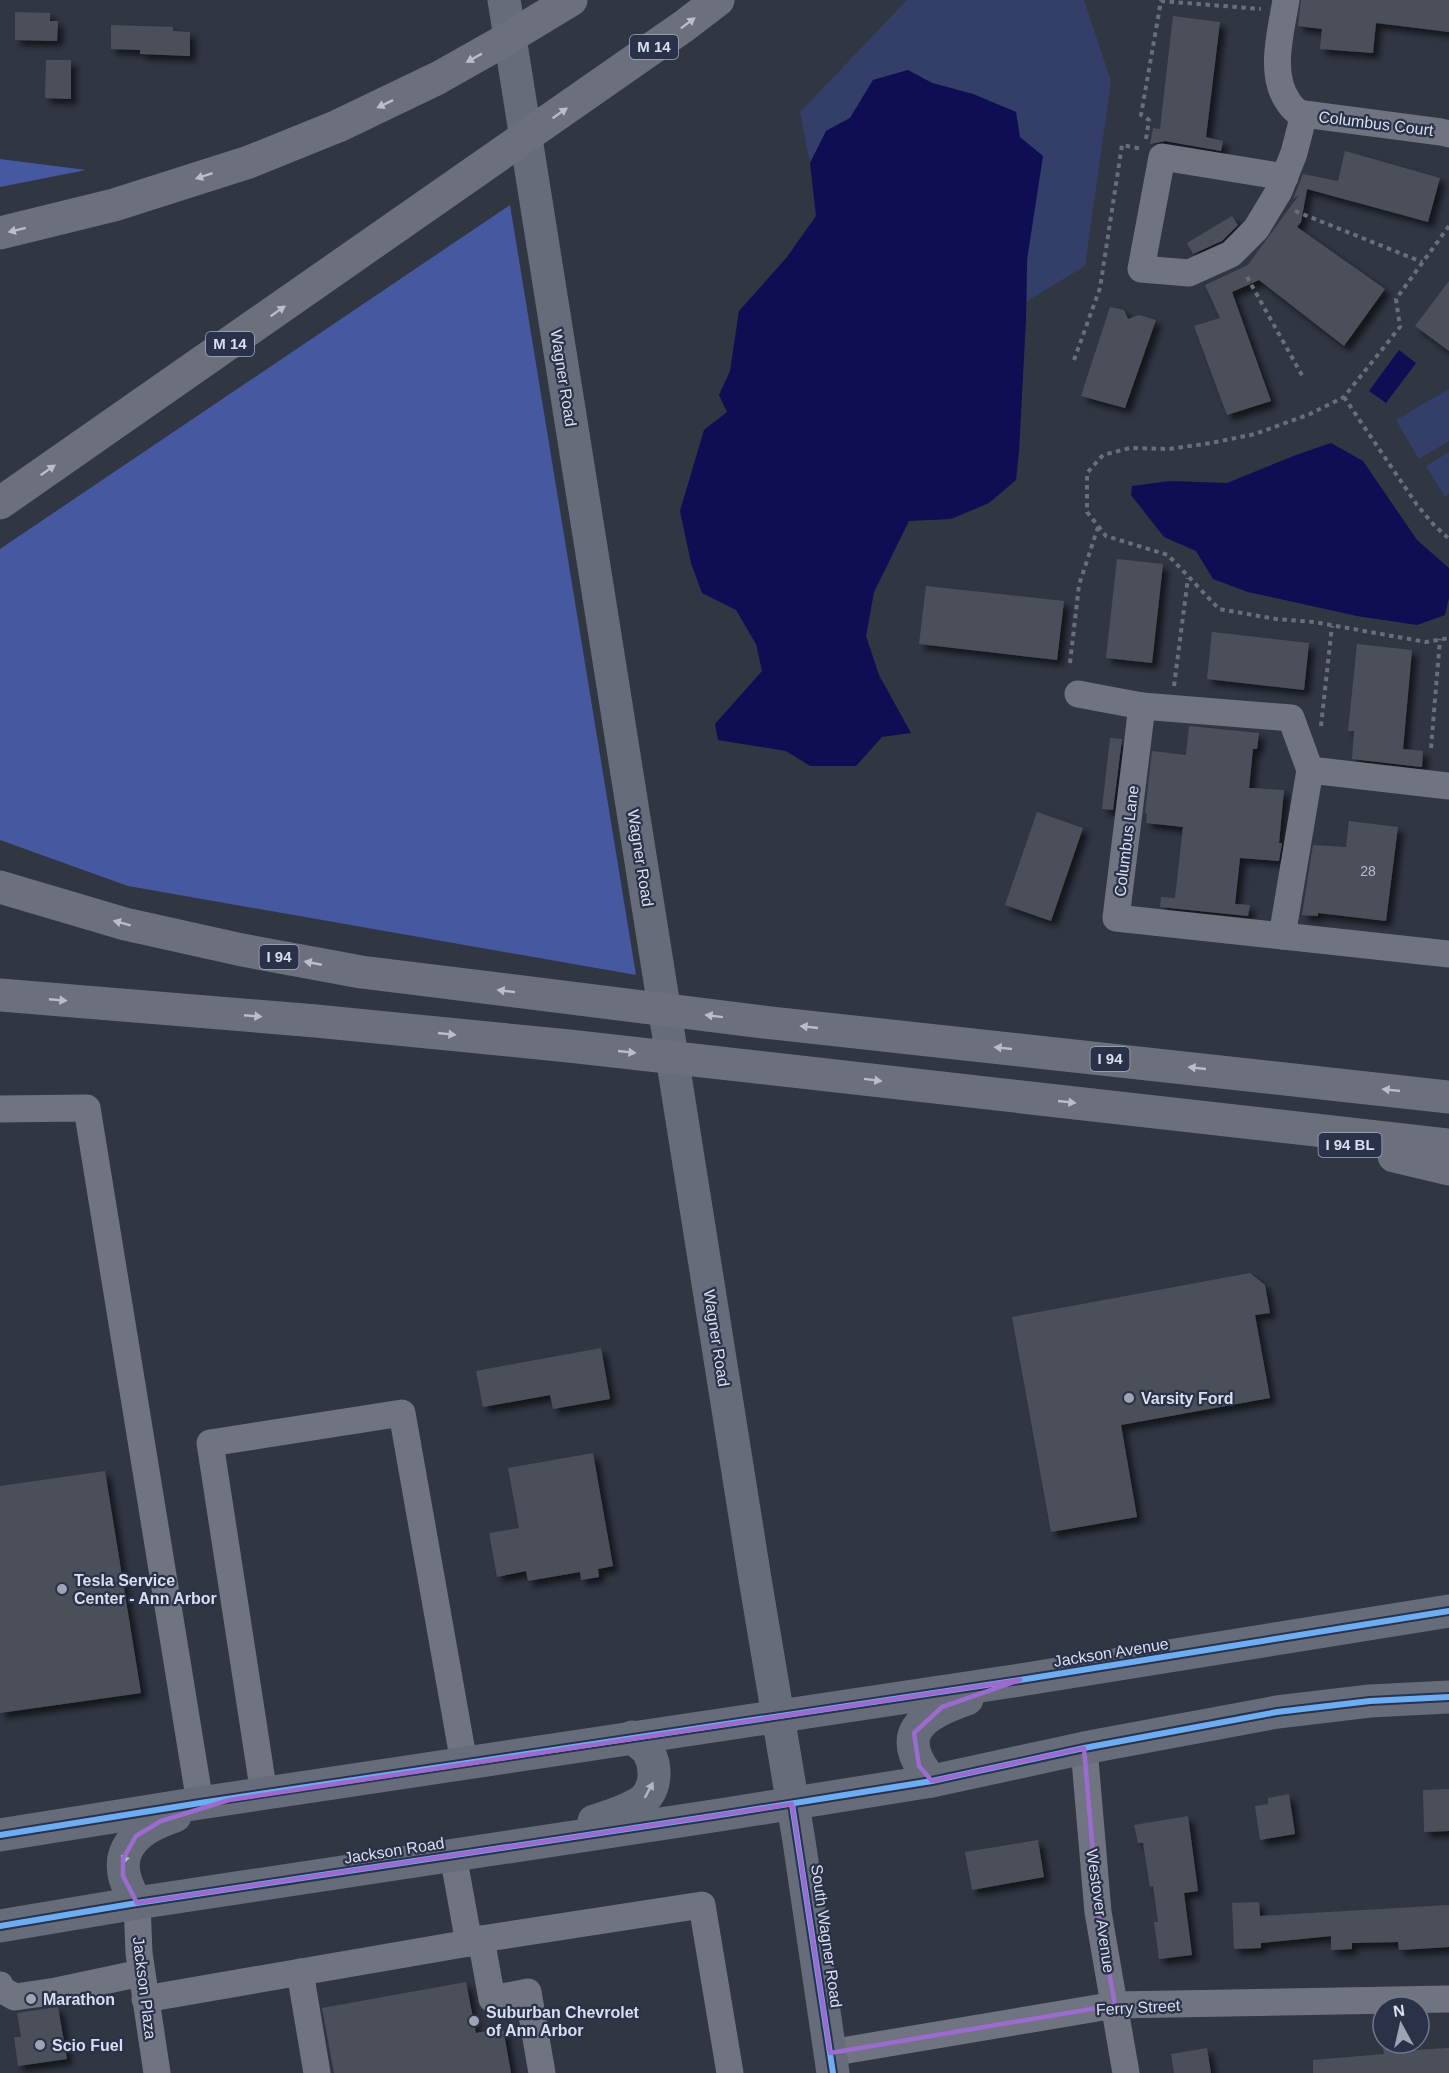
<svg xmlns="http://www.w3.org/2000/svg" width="1449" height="2073" font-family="Helvetica,sans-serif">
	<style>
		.green { fill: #333f69 }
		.forest { fill: #4658a0 }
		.water { fill: #0f0d54 }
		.building { fill: #4b505a; filter: url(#shadow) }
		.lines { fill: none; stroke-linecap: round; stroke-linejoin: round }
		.path { stroke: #6b6e79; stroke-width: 4; stroke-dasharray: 4.5 4.5; stroke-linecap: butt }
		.minor { stroke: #707480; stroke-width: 27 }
		.major { stroke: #666c79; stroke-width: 33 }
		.highway { stroke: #6c707c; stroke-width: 33 }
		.cycleway-casing { stroke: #2a324a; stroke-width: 10 }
		.cycleway { stroke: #6dadf4; stroke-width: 6 }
		.oneway { fill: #b9becc }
		.oneway2 { fill: #b1b7c6 }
		.marked { fill: none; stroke: #9c6bd0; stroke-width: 4.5; stroke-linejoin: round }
		.poi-dot { fill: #9fa4b3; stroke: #2a324a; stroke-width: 2 }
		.labels { text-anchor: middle; stroke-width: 4.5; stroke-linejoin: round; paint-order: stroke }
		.number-label { font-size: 14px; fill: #b6bbca }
		.shield { fill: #2a324a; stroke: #a5abbe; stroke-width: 1.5 }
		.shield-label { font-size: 15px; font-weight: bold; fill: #dadfef }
		.street-label { font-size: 16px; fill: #dadfef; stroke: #2a324a }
		.poi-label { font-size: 16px; font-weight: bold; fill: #dadfef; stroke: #2a324a; text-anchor: start }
	</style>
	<defs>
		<filter id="shadow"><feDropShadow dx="5.5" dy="5.5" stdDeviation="3" flood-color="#0009"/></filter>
	</defs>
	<rect width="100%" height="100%" fill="#313643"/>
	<!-- green -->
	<g class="green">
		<path d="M907,0h177l27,81 -26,185 -58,35c1,-63 -2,-127 -11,-189l-43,-18 -41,-11 -24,-13 -35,10 -23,38 -24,13 -16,32 -10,-51z"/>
		<polygon points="1449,389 1449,441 1419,459 1396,420"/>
		<polygon points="1449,452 1449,494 1445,497 1426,466"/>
	</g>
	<!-- forest -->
	<g class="forest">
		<polygon points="0,159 86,170 0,187"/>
		<polygon points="510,205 636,975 128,886 0,840 0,549"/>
	</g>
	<!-- water -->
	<g class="water">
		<polygon points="908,70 932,83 973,94 1016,112 1020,137 1043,156 1027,260 1026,319 1019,452 1016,480 989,503 951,519 909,521 874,592 866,636 879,675 911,733 882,737 856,766 810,766 786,751 718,740 715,724 762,671 756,644 736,610 702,593 691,563 680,511 704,430 727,412 719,395 730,371 739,311 787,257 816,216 810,163 826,131 850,118 873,80"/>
		<polygon points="1399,350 1416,363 1386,403 1369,391"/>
		<polygon points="1331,443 1363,461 1417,540 1449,568 1449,598 1445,615 1417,625 1357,616 1248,592 1213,579 1196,551 1164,537 1131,495 1132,486 1170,481 1227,483 1296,455"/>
	</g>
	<!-- building -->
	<g class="building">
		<polygon points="1301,0 1449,0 1449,32 1376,23 1373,53 1320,49 1322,29 1298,26"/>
		<polygon points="15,12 50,13 50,21 58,21 57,41 15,40"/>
		<polygon points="1173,16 1220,22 1206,137 1223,141 1221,151 1165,141 1150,144 1153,128 1160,129"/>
		<polygon points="111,25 173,27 173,31 190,32 190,56 140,54 140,50 111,49"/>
		<polygon points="46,60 71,60 71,99 45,98"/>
		<polygon points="1345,151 1440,178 1428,222 1307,189 1301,222 1297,227 1385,289 1344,346 1259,280 1232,292 1271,401 1227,415 1194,326 1220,318 1205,285 1248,265 1299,195 1293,199 1303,174 1338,181"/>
		<polygon points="1232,216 1238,225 1222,241 1193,254 1187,243"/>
		<polygon points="1449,281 1449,351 1415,326"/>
		<polygon points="1110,307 1124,310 1128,319 1139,315 1156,320 1125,408 1081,396"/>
		<polygon points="1117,559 1163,564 1152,663 1106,658"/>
		<polygon points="926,586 1064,601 1057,660 919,644"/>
		<polygon points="1212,632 1309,643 1304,690 1207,679"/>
		<polygon points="1357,644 1412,650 1403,749 1423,751 1422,767 1352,759 1354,731 1348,731"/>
		<polygon points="1189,726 1259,733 1257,749 1253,749 1249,788 1284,790 1279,843 1282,843 1279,861 1240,858 1235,904 1250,905 1248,916 1160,907 1161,897 1175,898 1183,827 1146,823 1147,814 1145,813 1152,751 1186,755"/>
		<polygon points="1110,738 1122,739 1113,810 1102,809"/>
		<polygon points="1037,812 1083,828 1051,921 1005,905"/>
		<polygon points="1349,821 1398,827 1386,921 1318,913 1318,916 1302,915 1313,845 1346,847"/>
		<polygon points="1250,1273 1265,1285 1270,1313 1255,1315 1270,1398 1121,1425 1137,1517 1051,1532 1012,1317"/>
		<polygon points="601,1348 610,1399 553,1409 550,1395 483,1407 476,1371"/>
		<polygon points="593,1453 613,1566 598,1569 599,1577 581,1580 580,1572 528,1581 526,1571 497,1577 489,1533 519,1528 508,1468"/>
		<polygon points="105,1471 141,1693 0,1713 0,1486"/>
		<polygon points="1449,1789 1449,1831 1424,1832 1423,1790"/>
		<polygon points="1289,1794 1295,1834 1260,1840 1255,1806 1268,1804 1268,1798"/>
		<polygon points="1188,1816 1198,1891 1184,1893 1192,1955 1159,1959 1154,1922 1158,1922 1153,1886 1150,1887 1143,1843 1138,1843 1134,1825"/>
		<polygon points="1038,1840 1044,1877 972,1890 965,1852"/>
		<polygon points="1259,1902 1260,1916 1449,1905 1449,1947 1399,1950 1398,1942 1352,1943 1352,1949 1331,1950 1331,1936 1261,1943 1261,1948 1234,1949 1232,1903"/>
		<polygon points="466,1982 476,2033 503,2028 511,2073 334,2073 322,2008"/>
		<polygon points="58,2007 67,2059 18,2066 14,2037 21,2037 17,2013"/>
		<polygon points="1414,2046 1414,2050 1449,2048 1449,2073 1313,2073 1313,2060 1384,2054 1383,2047"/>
		<polygon points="1207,2048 1211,2073 1174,2073 1171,2054"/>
	</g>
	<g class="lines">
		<!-- path -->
		<g class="path">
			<polyline points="1146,139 1149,120 1141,115 1161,1 1261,9"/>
			<polyline points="1295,211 1422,262"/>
			<polyline points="1449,226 1396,299 1400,327 1344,397 1310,414 1255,434 1211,443 1169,449 1130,448 1103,455 1087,473 1087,512 1106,536 1168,555 1219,609 1276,619 1314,622 1426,642 1449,638"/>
			<polyline points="1247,277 1303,377"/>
			<polyline points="1074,360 1100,288 1122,145 1142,149"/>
			<polyline points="1344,397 1417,505 1433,524 1449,539"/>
			<polyline points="1070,663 1079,585 1098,527"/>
			<polyline points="1174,686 1188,578"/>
			<polyline points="1321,726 1332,626"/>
			<polyline points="1431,748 1440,639"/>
		</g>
		<!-- minor -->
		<g class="minor">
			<path d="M1286,0c-5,32 -18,75 3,103 3,5 9,9 13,14l2,-3 137,18 8,2"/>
			<polyline points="1285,177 1162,157 1141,269 1189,273 1231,254 1256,229 1279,191 1294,153 1304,114"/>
			<polyline points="1078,694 1142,706 1116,918 1449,954"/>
			<polyline points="1142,706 1291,718 1310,770 1282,936"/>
			<polyline points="1310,770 1449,786"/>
			<polyline points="0,1109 87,1108 200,1803"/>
			<polyline points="1084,1748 1098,1912 1126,2073"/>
			<polyline points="264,1794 210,1443 402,1413 464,1763"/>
			<polyline points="453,1855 469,1943 481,1939 702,1905 730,2073"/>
			<polyline points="137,1903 139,1953 157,2073"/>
			<polyline points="481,1939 492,1999 528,1992 542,2073"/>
			<polyline points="300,1972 317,2073"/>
			<polyline points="0,1985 2,1990 15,1997 56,1991 141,1973"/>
			<polyline points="145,1999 469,1943"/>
			<polyline points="830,2053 1115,2005 1449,1999"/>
		</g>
		<!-- major -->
		<g class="major">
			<polyline points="504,0 755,1579 799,1841 833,2073"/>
			<path d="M932,1781c-40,-47 -11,-66 35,-82"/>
			<path d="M594,1821c16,-5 34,-10 48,-20 14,-11 15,-33 7,-48 -3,-6 -12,-11 -17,-16"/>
			<polyline points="0,1835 200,1803 1020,1680 1449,1611"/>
			<path d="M137,1903c-30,-45 -8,-72 38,-87"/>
			<polyline points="0,1926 137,1903 726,1814 932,1781 1084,1748 1277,1712 1370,1701 1449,1697"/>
		</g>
		<!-- highway -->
		<g class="highway">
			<polyline points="0,233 114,205 249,162 338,126 438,78 500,43 571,0"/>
			<polyline points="0,503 684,26 718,0"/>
			<polyline points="0,887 125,924 242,950 361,972 772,1023 1449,1097"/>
			<polyline points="0,995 316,1021 569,1046 1449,1145"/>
			<polyline points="1394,1156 1449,1169"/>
		</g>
		<defs>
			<g id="cycleway">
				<polyline points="792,1804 833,2073"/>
				<polyline points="0,1835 200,1803 1020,1680 1449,1611"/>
				<polyline points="0,1926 137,1903 726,1814 932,1781 1084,1748 1277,1712 1370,1701 1449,1697"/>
			</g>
		</defs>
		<!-- cycleway casing -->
		<use href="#cycleway" class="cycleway-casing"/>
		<!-- cycleway -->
		<use href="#cycleway" class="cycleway"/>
	</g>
	<!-- one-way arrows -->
	<defs><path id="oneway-solid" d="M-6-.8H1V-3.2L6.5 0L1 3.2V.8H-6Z" transform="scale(1.5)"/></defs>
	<g class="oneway">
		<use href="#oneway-solid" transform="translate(688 23) rotate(-37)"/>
		<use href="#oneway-solid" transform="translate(474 58) rotate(151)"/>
		<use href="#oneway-solid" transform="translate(385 104) rotate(154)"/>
		<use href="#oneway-solid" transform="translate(560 113) rotate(-35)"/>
		<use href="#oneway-solid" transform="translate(204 176) rotate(162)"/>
		<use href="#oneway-solid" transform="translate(17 230) rotate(166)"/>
		<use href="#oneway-solid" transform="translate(278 311) rotate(-35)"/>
		<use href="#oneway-solid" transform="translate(48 470) rotate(-35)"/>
		<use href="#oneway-solid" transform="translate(122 923) rotate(-165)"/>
		<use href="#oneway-solid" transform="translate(313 963) rotate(-169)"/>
		<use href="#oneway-solid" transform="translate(506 991) rotate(-173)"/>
		<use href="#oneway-solid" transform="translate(58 1000) rotate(5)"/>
		<use href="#oneway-solid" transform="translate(253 1016) rotate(5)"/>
		<use href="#oneway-solid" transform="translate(714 1016) rotate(-173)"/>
		<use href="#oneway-solid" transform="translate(809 1027) rotate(-174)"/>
		<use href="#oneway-solid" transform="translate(447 1034) rotate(6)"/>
		<use href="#oneway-solid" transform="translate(1003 1048) rotate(-174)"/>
		<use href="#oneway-solid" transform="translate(627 1052) rotate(6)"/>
		<use href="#oneway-solid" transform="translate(1197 1068) rotate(-174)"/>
		<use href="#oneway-solid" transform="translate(873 1080) rotate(7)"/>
		<use href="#oneway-solid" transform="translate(1391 1090) rotate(-174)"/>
		<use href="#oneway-solid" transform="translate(1067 1102) rotate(6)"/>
	</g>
	<g class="oneway2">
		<use href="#oneway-solid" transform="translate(649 1790) rotate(-62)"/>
		<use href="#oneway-solid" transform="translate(126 1855) rotate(109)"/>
	</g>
	<!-- marked area -->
	<path class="marked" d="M1020,1680l-78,27 -28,26 5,33 13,15 152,-33 14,164 17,93 -285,48 -38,-249 -655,99 -14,-27v-17l13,-23 25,-15 68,-21z"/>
	<!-- markers -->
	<g class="poi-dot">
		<circle cx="1129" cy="1398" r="6"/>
		<circle cx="62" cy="1589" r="6"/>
		<circle cx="31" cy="1999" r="6"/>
		<circle cx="474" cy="2021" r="6"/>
		<circle cx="40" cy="2045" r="6"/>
	</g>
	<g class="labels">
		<!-- number labels -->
		<g class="number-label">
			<text x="1368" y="876">28</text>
		</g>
		<!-- shield labels -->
		<g class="shield">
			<rect x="630" y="35" width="48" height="24" rx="4.5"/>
			<rect x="206" y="332" width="48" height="24" rx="4.5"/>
			<rect x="259.5" y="945" width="39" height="24" rx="4.5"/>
			<rect x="1090.5" y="1047" width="39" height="24" rx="4.5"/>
			<rect x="1318.5" y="1133" width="63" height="24" rx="4.5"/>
		</g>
		<g class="shield-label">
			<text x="654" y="52">M 14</text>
			<text x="230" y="349">M 14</text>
			<text x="279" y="962">I 94</text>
			<text x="1110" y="1064">I 94</text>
			<text x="1350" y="1150">I 94 BL</text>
		</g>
		<!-- street labels -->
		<g class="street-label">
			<text transform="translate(1376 123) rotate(7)" y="6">Columbus Court</text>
			<text transform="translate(564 378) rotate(81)" y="6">Wagner Road</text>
			<text transform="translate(1126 841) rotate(-83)" y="6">Columbus Lane</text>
			<text transform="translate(641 858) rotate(81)" y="6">Wagner Road</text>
			<text transform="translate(717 1338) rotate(81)" y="6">Wagner Road</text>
			<text transform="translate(1111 1652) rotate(-9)" y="6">Jackson Avenue</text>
			<text transform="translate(394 1850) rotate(-9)" y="6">Jackson Road</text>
			<text transform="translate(1101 1911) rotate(82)" y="6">Westover Avenue</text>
			<text transform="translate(827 1936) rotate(82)" y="6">South Wagner Road</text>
			<text transform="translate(145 1988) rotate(83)" y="6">Jackson Plaza</text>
			<text transform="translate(1138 2007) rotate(-3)" y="6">Ferry Street</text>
		</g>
		<!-- poi labels -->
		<g class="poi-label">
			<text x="1141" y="1404">Varsity Ford</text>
			<text x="74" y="1586">Tesla Service<tspan x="74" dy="18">Center - Ann Arbor</tspan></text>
			<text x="43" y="2005">Marathon</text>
			<text x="486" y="2018">Suburban Chevrolet<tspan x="486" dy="18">of Ann Arbor</tspan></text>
			<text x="52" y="2051">Scio Fuel</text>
		</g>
	</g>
	<!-- north arrow -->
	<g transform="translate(1401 2025) rotate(352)"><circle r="28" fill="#2a324a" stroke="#70778c" stroke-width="1.5"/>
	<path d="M0-4.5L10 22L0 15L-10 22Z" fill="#9fa4b3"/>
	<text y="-9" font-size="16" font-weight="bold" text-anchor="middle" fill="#dadfef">N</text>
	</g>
</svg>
